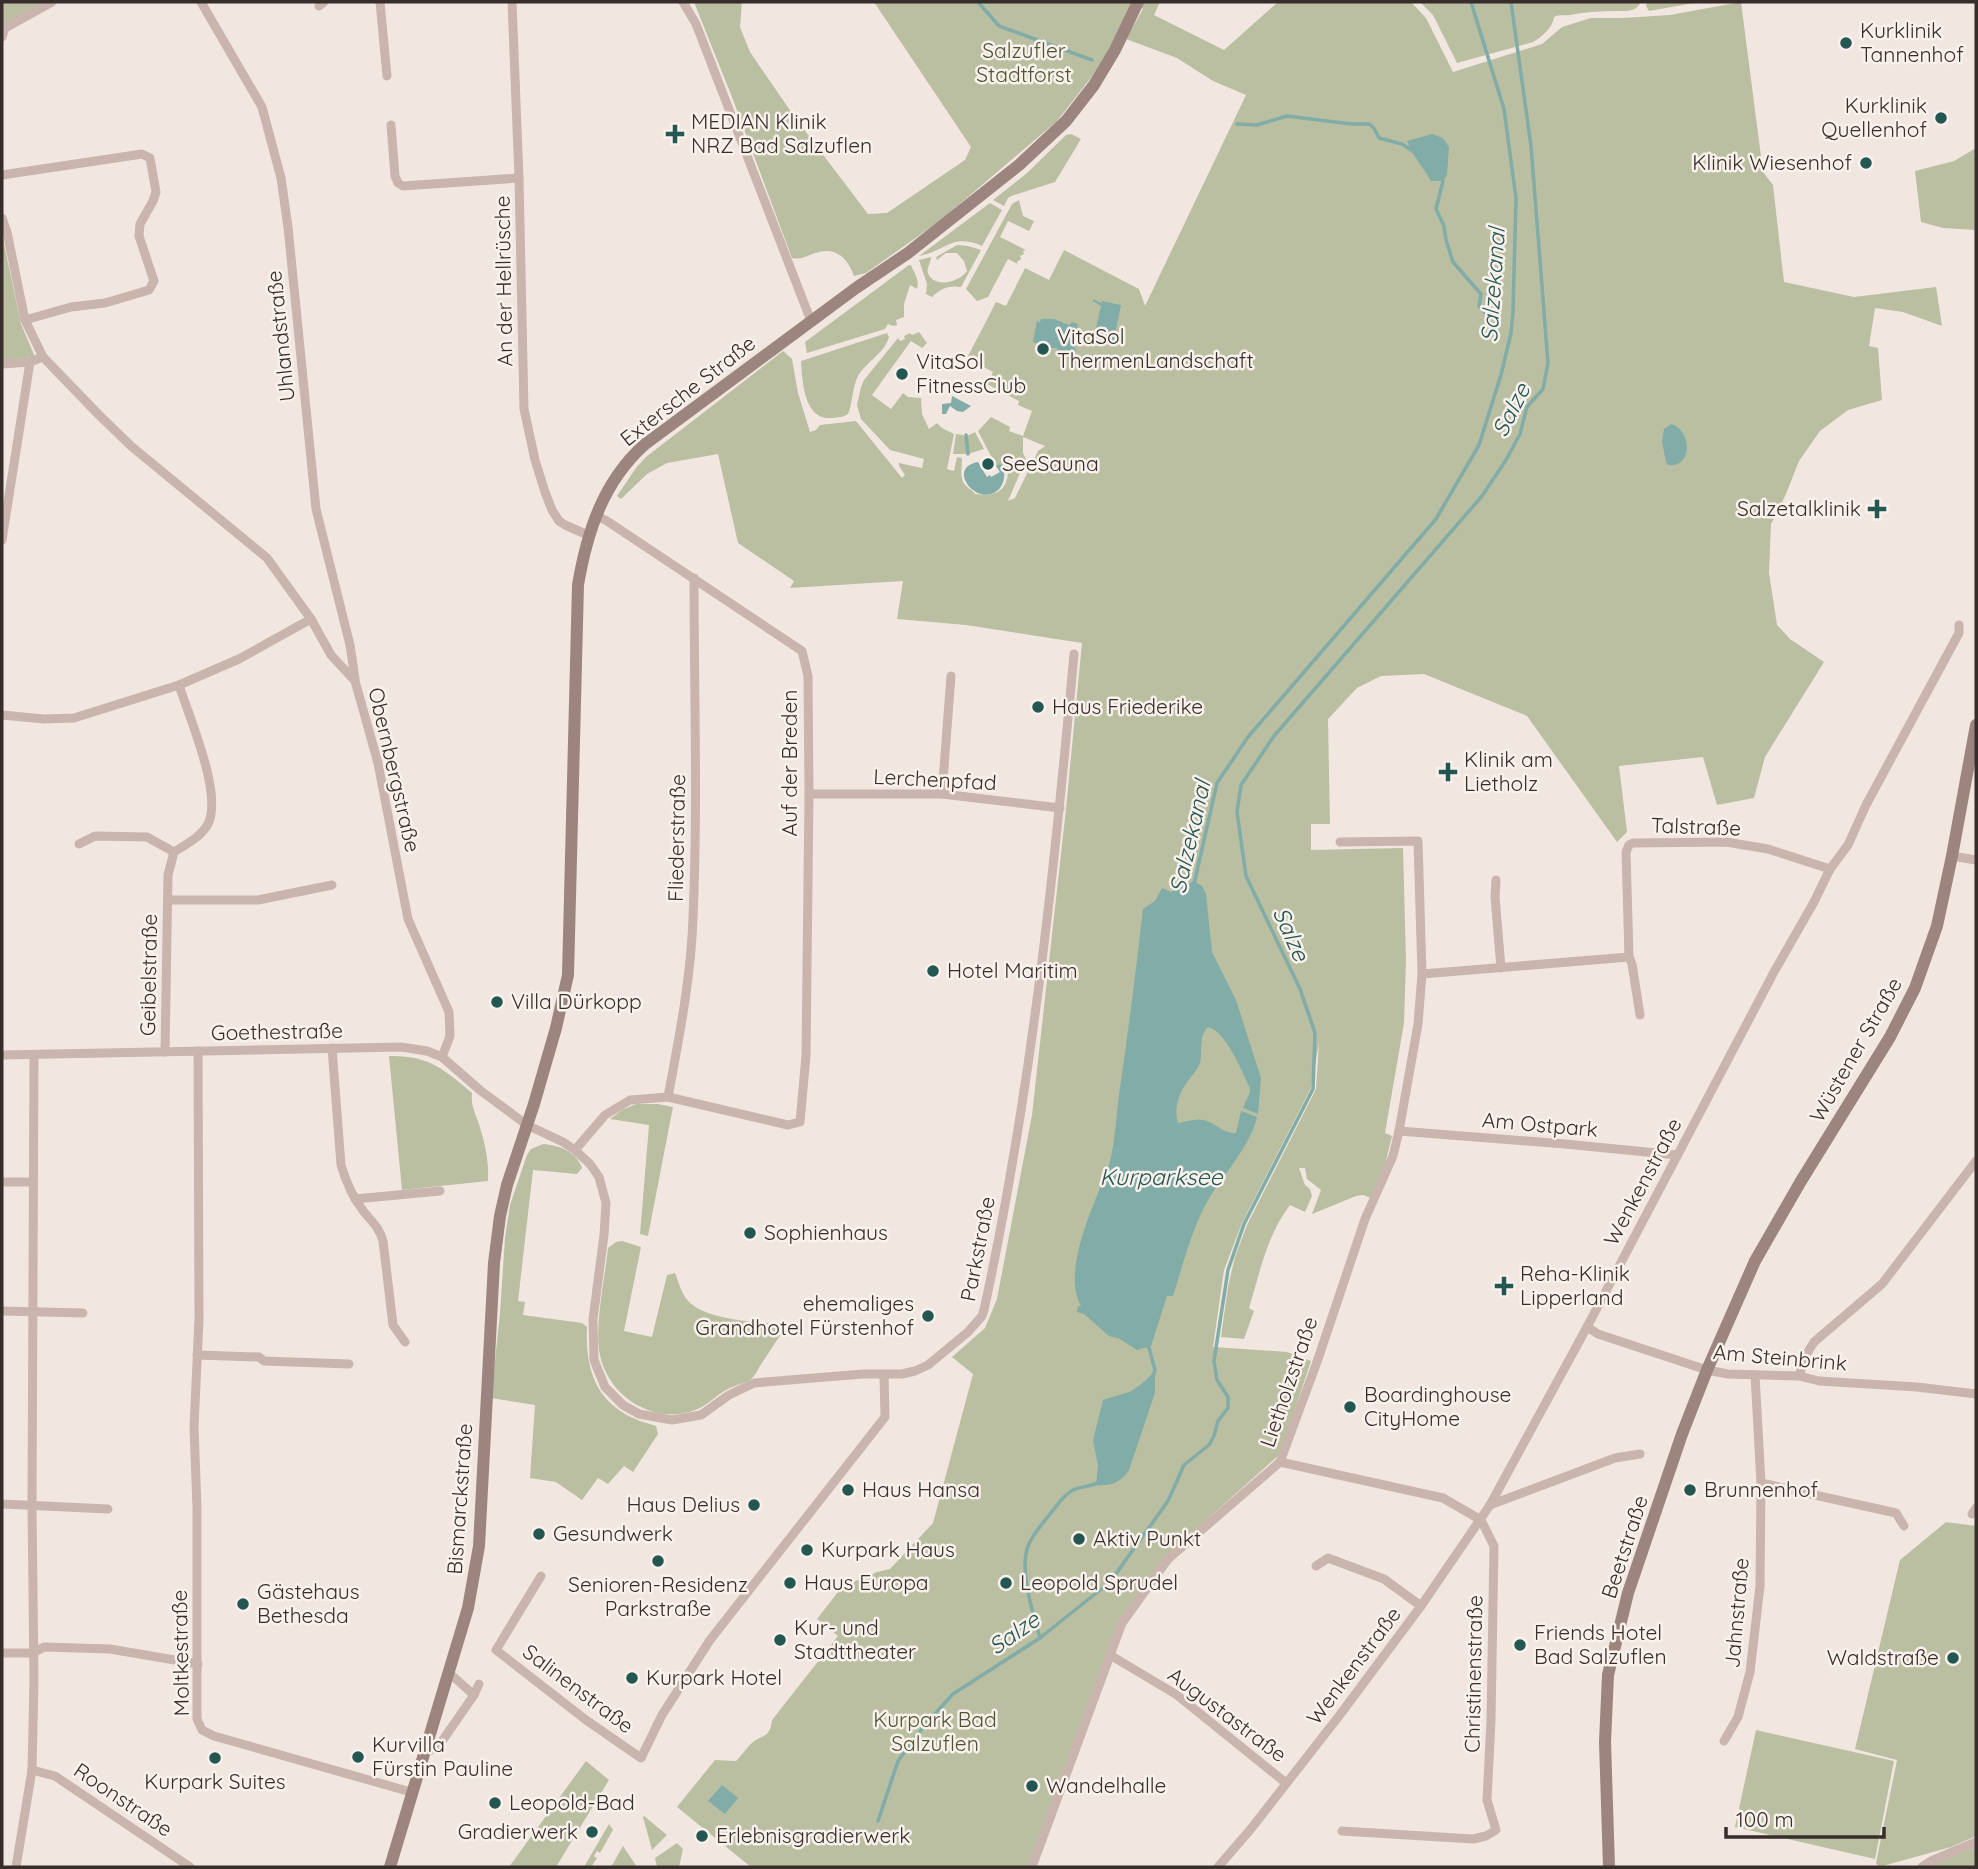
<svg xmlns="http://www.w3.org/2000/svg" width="1978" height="1869" font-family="Quicksand,sans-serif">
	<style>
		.green { fill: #babfa1; fill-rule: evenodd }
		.water { fill: #81aca7 }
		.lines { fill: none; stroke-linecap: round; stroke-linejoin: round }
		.stream { stroke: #81aca7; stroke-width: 3.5 }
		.minor { stroke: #c9b5ad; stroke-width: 9 }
		.secondary { stroke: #9c857e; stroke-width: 12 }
		.poi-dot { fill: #245652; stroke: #f9f1ec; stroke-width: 2.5 }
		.labels { text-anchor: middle; stroke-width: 5; stroke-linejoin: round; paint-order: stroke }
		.poi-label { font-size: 21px; fill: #372d2b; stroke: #f9f1ec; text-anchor: start }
		.park-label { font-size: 21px; fill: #4c5431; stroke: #f9f1ec }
		.street-label { font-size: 21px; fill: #372d2b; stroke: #f9f1ec }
		.water-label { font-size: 23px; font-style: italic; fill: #245652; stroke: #f9f1ec }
	</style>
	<rect width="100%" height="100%" fill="#f1e7e0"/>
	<!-- green -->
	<g class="green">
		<polygon points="2,2 44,2 2,27"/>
		<path d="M694,2h48l-2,25 10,25 46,67 72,95 19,-1 78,-53 6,-13 -97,-145h286l-6,13 70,35 54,-48h133l15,16 27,54 89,-28 20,-17 29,-9h32l47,-3 71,-13 22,170 10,13 11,97 70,15 82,-10 6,39 -39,-14 -28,-4 -6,38 9,2 4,52 -34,10 -28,21 -21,30 -13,33 -15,30 -2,49 8,52 13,14 34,23 -59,95 -11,41 -37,7 -14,-48 -84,9 8,66 -10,10 -90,-126 -103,-42 -43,2 -24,12 -29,31 2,105h-19v26l92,-2 3,112 -2,63 -19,110 7,3 -8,33 -13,29 -8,-3 -7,1 -44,18 9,-24 -14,-11 -2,-11h-6l6,17 5,4 2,7 -7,16 -15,-7c-23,30 -30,67 -41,103l5,3 -10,28 -23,-2 7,-50 7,-30 12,-32 69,-136 3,-46 -8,45 -69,135 -18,47 -11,77 74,5 24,9 -31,93 -115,103 -47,65 -90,245h-277l-74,-60 38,-47 21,1c6,-6 11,-14 17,-19 12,-8 17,-5 19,-22l66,-84 -21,-17 21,-27 10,-8 29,-12 13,-3 43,-46 40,-149 -21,-17 33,-29 12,-29 35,-184 34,-306 16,-166 -116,-18 -69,-6 6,-38 -113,7 4,-7 -56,-38 -20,-89 -51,9 -20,11 -26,25 -4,-3 19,-28 10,-11 137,-106 9,8 6,34 12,39 6,-2 4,-5 36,-4 46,57 3,-3 -6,-9v-3l23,5 2,-9 -34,-9 -29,-31 -4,-14 4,-18 3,-7 34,-42 2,3 5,-2 -1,-3 6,-3 2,2 7,-3 8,11 -5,5 -11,-7 -39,54 19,14 12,-16 5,4 13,1 1,16 7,15 8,-6 5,5 12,6 -7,35 7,2 3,-14 5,1c0,7 -2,17 1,24 3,6 9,7 12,12 19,3 33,-2 33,-24l-4,-1 -2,-4 -6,1 -18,-35 13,-14 19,10 -1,4 14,5 9,-25 -14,-6 1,-4 -32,-17 6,-12 -26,-14 29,-56 10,4 19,-38 24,12 15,-30 75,39 6,17 101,-211 -33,-14 -36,-23 -51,-19 17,-30 -10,-6 -18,37 -22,35 -36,46 -116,99 -75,53 -12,3c-7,-19 -19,-30 -39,-23 -8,3 -14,7 -23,5l-60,-161zM1023,437l22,9 -7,5 -23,47 -7,3 18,-42 -3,-6z"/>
		<path d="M1420,2h221c-3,6 -7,8 -14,9 -19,0 -38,0 -57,4 -6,1 -10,-1 -16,2 -1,10 -12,20 -21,25l-76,21 -24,-48z"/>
		<polygon points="1647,2 1700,2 1649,11 1646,6"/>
		<polygon points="1071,134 1081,139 1055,182 1011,196 1008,198 1004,206 993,200 1027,173 1066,135"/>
		<polygon points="1976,148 1976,230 1943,228 1921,222 1915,171 1954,161"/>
		<polygon points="1019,200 1023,216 1034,221 1029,231 1008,221 1000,237 1026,250 1023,251 1024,254 1020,256 1021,259 1017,262 1018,264 1008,259 988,297 977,301 966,289 1012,204"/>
		<path d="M990,203l12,7 -20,36c-31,-13 -35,5 -63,10z"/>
		<polygon points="2,234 21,324 35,357 2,360 2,298 3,297 2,295"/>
		<path d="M957,245l11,1 13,4 -20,37c-12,-2 -20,1 -29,10l-6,-3 1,-10 -8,-24 12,-3c0,6 -5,11 -3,16 6,16 32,9 39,-2l-3,-10 -7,-8h-11l-9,7 -1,-3z"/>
		<path d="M909,265h2c3,8 9,15 6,24l-7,-4 -6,19v13l-8,3 1,5 -4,1 -5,-2 -3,5 -78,24 -2,-11z"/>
		<path d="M887,333l2,4c-5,17 -22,24 -31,39 -6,12 -5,26 -10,38 -6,4 -10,3 -16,4 -28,3 -30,-37 -31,-57z"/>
		<polygon points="975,432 984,449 968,454 953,454 956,434 963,435 965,437"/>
		<path d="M389,1056c39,-1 55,13 83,37 -2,14 6,25 9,38 5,17 8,33 7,50l-86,9z"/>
		<polygon points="636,1104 658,1104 673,1107 648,1236 640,1234 649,1125 610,1119 622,1110"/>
		<path d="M543,1144c16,1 34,8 39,24l-5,6 -44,-4 -15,131 7,1 -2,13 59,8 5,4c-2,43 9,77 53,94 5,2 11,3 16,5l2,8 -25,38 -9,-6 -16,18 -10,-6 -16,22 -26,-18 -26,-4 5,-73 -44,-7 9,-85 5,-75 5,-33 17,-50 4,-6z"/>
		<path d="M622,1241l19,6 -17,84 28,6 15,-62 8,-2c4,10 7,23 15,30 21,18 70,19 97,22 -9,14 -18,27 -27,41 -2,3 -5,10 -9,13 -7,5 -17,6 -25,11 -11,6 -19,16 -31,20 -41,16 -87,-14 -95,-55 -6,-27 5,-78 8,-107l8,-6z"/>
		<polygon points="1946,1522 1976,1526 1976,1836 1951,1847 1879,1867 1876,1863 1897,1760 1855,1749 1900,1560"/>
		<polygon points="1756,1730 1894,1761 1875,1859 1735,1827"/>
		<polygon points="586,1761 609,1780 556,1867 509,1867"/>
		<polygon points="644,1816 667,1835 652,1850 643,1817"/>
		<polygon points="609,1824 613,1830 600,1853 597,1851 594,1856 597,1858 591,1867 584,1867"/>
		<polygon points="677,1843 683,1849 679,1867 657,1867 655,1858"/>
		<polygon points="623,1846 637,1867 611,1867"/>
		<polygon points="1976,1847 1976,1867 1929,1867 1933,1864"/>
	</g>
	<!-- water -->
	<g class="water">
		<path d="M1432,134l11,4 6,9 -2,28 -4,6h-12c-8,-14 -19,-26 -24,-40z"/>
		<polygon points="1093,299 1101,303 1102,301 1121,305 1113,344 1092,339 1093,333 1095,333 1101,306 1093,301"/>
		<polygon points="1041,319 1054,319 1069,325 1072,322 1078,324 1073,342 1076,351 1072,357 1063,358 1058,354 1057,348 1049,348 1033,342 1037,321 1040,322"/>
		<polygon points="952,396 971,406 963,412 957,411 950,406 946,414 942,414 942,404 951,403"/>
		<path d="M1671,424c20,5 23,44 -3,41l-2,-3 -4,-20 2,-13z"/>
		<path d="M978,462l9,15 3,-2 1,2 9,-5 -4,-6 4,-2 3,2c2,7 2,15 -3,22 -20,23 -56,-20 -22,-26z"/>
		<path d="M1194,881l8,5 4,8 6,58 24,48 25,78 -3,36 -15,-6 7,-16v-4c-8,-16 -24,-57 -42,-61 -10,9 -5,23 -8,36 -2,5 -6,10 -9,14 -11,14 -18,28 -13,46 8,-1 17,-5 25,-3 12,2 20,14 33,13l5,-22 16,6c-8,32 -34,57 -50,85 -16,29 -24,63 -34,94h-6l-16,50 -14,4 -17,-11 -11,-3 -25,-22 -7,-2 1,-6h3c-20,-36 14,-103 27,-138 7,-21 8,-51 11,-73 9,-62 17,-124 24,-186l12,-8 7,-13 9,4z"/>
		<path d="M1155,1370v23l-26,77c-8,13 -19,16 -33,15l2,-19 -5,-26 10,-40c9,-4 21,-5 30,-10 8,-5 15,-11 22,-20z"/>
		<polygon points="722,1785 738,1798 725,1814 708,1801"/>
	</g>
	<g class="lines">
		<!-- stream -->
		<g class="stream">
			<polyline points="978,2 999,26 1092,60"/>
			<polyline points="1237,124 1257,125 1287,116 1351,124 1369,124 1374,128 1379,138 1402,144 1414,152"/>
			<polyline points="1441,179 1443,181 1436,209 1444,226 1446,240 1453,262 1481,294 1479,306 1489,317"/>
			<polyline points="966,435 968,454"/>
			<polyline points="1194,884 1217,783 1248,737 1436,519 1479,445 1501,375 1511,333 1513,311 1516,198 1504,109 1471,2"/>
			<polyline points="1148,1344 1155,1370 1154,1374"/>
			<path d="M1040,1638c-7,-25 -21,-67 -12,-92 5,-12 14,-22 22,-32 7,-8 13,-19 23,-24 8,-4 18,-3 26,-8"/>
			<polyline points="878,1821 898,1761 924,1726 953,1694 1040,1638 1110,1582 1168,1501 1184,1465 1209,1445 1214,1436 1218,1421 1228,1408 1228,1397 1217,1380 1214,1361 1228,1270 1244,1224 1313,1089 1315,1033 1300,989 1246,876 1237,812 1241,785 1274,736 1482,496 1506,460 1520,434 1527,407 1543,389 1548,363 1531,146 1511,2"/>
		</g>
		<!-- minor -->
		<g class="minor">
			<polyline points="201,2 262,107 281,178 288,227 316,509 350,645 355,679"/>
			<polyline points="380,2 387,76"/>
			<polyline points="512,2 519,178 524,409 535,460 545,492 552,510 559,521 565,525 588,535"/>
			<polyline points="683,2 696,24 811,321"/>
			<polyline points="319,6 324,2"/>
			<polyline points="2,37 5,28 52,2"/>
			<polyline points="391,125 395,176 398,183 403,186 519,178"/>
			<polyline points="2,175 142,154 150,158 156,192 153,201 140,224 139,236 154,281 149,290 105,303 71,307 25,320"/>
			<polyline points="2,218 7,232 25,320 43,357 99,415 131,446 267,558 311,619 331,655 355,681 378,763 408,919 449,1012 450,1036 442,1057"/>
			<polyline points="2,364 30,362"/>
			<polyline points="2,540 30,362 43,357"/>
			<polyline points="2,715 44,719 74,718 179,685 239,659 311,619"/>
			<polyline points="809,794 942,794 1060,808"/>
			<polyline points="942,794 951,676"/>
			<polyline points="79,844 95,836 147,837 174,852"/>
			<polyline points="1952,856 1976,860"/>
			<polyline points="1496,880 1495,897 1501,968"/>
			<polyline points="168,900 258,900 332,885"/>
			<polyline points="1629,957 1632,964 1640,1015"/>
			<polyline points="1422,974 1629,957 1626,852 1629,845 1633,843 1726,842 1768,849 1830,869"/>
			<path d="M332,1048l9,117c5,17 12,33 23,47 9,11 15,15 19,29l10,84 12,17"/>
			<polyline points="198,1051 199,1319 194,1427 197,1508 197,1719 202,1730 214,1736 411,1792"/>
			<path d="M165,1052l3,-177 6,-23c11,-7 27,-15 34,-28 15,-30 -19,-107 -29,-139"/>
			<path d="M2,1055l399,-8 26,4 15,6 39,34 46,34 36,17 12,8 15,14 9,13 7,26 -2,32 -11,84 1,41 11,27 18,18 16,9 33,6 29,-5 28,-20 25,-12 109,-9h39l13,-3 13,-6 40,-33 14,-16 2,-6c47,-216 70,-436 90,-656"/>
			<path d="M668,1097c11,-59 23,-119 25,-179 5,-113 1,-227 1,-340"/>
			<polyline points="1399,1131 1565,1144 1677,1155"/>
			<polyline points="575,1150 605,1115 630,1100 668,1097 788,1125 800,1122 806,1056 809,794 808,676 802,651 607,521 595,515"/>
			<polyline points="2,1182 33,1182"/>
			<polyline points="355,1199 440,1191"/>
			<polyline points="2,1311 83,1313"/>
			<polyline points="1587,1327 1598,1334 1707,1370 1728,1374 1799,1376 1819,1381 1917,1387 1976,1394"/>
			<polyline points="197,1355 259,1357 264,1361 349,1364"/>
			<polyline points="1799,1376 1806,1355 1814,1342 1882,1284 1976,1161"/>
			<polyline points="1280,1462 1443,1498 1481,1520 1494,1546 1491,1720 1487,1800 1496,1830 1486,1836 1473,1839 1342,1831"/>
			<polyline points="1761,1483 1896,1513 1904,1526"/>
			<polyline points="2,1504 108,1509"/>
			<polyline points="1490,1505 1615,1458 1640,1454"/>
			<polyline points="1972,1514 1976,1508"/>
			<polyline points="1316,1566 1328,1558 1384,1579 1421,1606"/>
			<polyline points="541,1576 496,1650 586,1720 641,1758 662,1715 710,1640 885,1417 884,1375"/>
			<polyline points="2,1653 33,1653 44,1647 110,1649 198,1664"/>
			<polyline points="1110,1655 1177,1695 1286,1783"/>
			<polyline points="448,1672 474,1695"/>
			<polyline points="1724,1741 1738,1717 1750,1672 1760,1586 1761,1483 1755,1375"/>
			<polyline points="423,1753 438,1747 474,1695 479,1684"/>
			<polyline points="32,1770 55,1776 190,1867"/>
			<polyline points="16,1867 32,1770 34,1681 32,1505 34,1056"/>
			<polyline points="1032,1867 1122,1623 1168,1559 1280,1462 1317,1362 1365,1219 1393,1156 1399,1131 1418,1024 1422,974 1418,841 1340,842"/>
			<polyline points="1218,1867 1250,1830 1339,1716 1421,1606 1490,1505 1587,1327 1774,972 1814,902 1830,869 1848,845 1866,805 1959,633 1959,625"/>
			<polyline points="1922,1867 1931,1861 1976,1842"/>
		</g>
		<!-- secondary -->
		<g class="secondary">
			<path d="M390,1867l78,-259 11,-62 15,-283 6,-47 7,-31 27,-81 22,-76 12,-53 10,-390c9,-53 25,-103 66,-140l212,-157 52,-35 111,-88 47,-44 28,-36 21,-35 23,-48"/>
			<polyline points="1609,1867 1605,1742 1608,1675 1628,1593 1682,1434 1707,1370 1755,1261 1801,1181 1890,1037 1915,988 1937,926 1952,856 1976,725"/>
		</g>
	</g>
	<!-- markers -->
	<g class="poi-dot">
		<circle cx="1846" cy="43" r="7"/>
		<circle cx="1941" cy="118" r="7"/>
		<path d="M671.5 123.5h7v7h7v7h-7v7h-7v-7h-7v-7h7z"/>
		<circle cx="1866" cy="163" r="7"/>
		<circle cx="1043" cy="349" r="7"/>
		<circle cx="902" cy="374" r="7"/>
		<circle cx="988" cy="464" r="7"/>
		<path d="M1873.5 498.5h7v7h7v7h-7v7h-7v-7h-7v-7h7z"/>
		<circle cx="1038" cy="707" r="7"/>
		<path d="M1444.5 761.5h7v7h7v7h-7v7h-7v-7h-7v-7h7z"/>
		<circle cx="933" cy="971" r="7"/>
		<circle cx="497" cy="1002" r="7"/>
		<circle cx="750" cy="1233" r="7"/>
		<path d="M1500.5 1275.5h7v7h7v7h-7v7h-7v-7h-7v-7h7z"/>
		<circle cx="928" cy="1316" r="7"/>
		<circle cx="1350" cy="1407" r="7"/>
		<circle cx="848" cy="1490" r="7"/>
		<circle cx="1690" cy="1490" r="7"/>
		<circle cx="754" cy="1505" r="7"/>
		<circle cx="539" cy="1534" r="7"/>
		<circle cx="1079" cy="1539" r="7"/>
		<circle cx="807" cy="1550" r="7"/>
		<circle cx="658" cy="1561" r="7"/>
		<circle cx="790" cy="1583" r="7"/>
		<circle cx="1006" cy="1583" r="7"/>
		<circle cx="243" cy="1604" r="7"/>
		<circle cx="780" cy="1640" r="7"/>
		<circle cx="1520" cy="1645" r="7"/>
		<circle cx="1953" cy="1658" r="7"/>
		<circle cx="632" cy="1678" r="7"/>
		<circle cx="358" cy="1757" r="7"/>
		<circle cx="215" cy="1758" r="7"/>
		<circle cx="1032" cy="1786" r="7"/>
		<circle cx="495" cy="1803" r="7"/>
		<circle cx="592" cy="1832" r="7"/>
		<circle cx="702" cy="1836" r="7"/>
	</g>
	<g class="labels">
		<!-- poi labels -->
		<g class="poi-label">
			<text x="1860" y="38">Kurklinik<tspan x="1860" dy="24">Tannenhof</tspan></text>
			<text x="1927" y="113" text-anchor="end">Kurklinik<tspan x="1927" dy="24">Quellenhof</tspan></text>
			<text x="691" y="129">MEDIAN Klinik<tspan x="691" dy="24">NRZ Bad Salzuflen</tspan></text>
			<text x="1852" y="170" text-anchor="end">Klinik Wiesenhof</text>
			<text x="1057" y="344">VitaSol<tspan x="1057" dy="24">ThermenLandschaft</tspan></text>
			<text x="916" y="369">VitaSol<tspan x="916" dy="24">FitnessClub</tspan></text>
			<text x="1002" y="471">SeeSauna</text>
			<text x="1861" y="516" text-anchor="end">Salzetalklinik</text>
			<text x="1052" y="714">Haus Friederike</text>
			<text x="1464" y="767">Klinik am<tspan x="1464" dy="24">Lietholz</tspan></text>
			<text x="947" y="978">Hotel Maritim</text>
			<text x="511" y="1009">Villa Dürkopp</text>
			<text x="764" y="1240">Sophienhaus</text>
			<text x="1520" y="1281">Reha-Klinik<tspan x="1520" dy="24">Lipperland</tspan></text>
			<text x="914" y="1311" text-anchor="end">ehemaliges<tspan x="914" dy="24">Grandhotel Fürstenhof</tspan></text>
			<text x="1364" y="1402">Boardinghouse<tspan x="1364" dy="24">CityHome</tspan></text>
			<text x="862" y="1497">Haus Hansa</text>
			<text x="1704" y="1497">Brunnenhof</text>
			<text x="740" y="1512" text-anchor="end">Haus Delius</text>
			<text x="553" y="1541">Gesundwerk</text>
			<text x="1093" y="1546">Aktiv Punkt</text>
			<text x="821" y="1557">Kurpark Haus</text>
			<text x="804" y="1590">Haus Europa</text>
			<text x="1020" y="1590">Leopold Sprudel</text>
			<text x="658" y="1592" text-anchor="middle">Senioren-Residenz<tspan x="658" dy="24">Parkstraße</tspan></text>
			<text x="257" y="1599">Gästehaus<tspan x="257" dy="24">Bethesda</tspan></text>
			<text x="794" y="1635">Kur- und<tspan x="794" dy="24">Stadttheater</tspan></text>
			<text x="1534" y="1640">Friends Hotel<tspan x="1534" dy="24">Bad Salzuflen</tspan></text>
			<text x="1939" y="1665" text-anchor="end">Waldstraße</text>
			<text x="646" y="1685">Kurpark Hotel</text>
			<text x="372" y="1752">Kurvilla<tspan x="372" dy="24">Fürstin Pauline</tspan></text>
			<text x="215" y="1789" text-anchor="middle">Kurpark Suites</text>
			<text x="1046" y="1793">Wandelhalle</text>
			<text x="509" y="1810">Leopold-Bad</text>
			<text x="578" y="1839" text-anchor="end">Gradierwerk</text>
			<text x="716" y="1843">Erlebnisgradierwerk</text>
		</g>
		<!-- park labels -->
		<g class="park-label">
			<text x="1024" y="58">Salzufler<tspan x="1024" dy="24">Stadtforst</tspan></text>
			<text x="935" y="1727">Kurpark Bad<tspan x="935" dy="24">Salzuflen</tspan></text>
		</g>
		<!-- street labels -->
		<g class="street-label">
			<text transform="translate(504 281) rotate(-91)" y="7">An der Hellrüsche</text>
			<text transform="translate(281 336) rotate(-96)" y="7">Uhlandstraße</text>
			<text transform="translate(688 391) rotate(-38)" y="7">Extersche Straße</text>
			<text transform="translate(790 763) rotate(-90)" y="7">Auf der Breden</text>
			<text transform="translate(394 770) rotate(77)" y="7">Obernbergstraße</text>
			<text transform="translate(935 780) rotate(3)" y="7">Lerchenpfad</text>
			<text transform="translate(1696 827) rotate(2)" y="7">Talstraße</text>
			<text transform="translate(677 838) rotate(-89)" y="7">Fliederstraße</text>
			<text transform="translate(149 975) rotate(-89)" y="7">Geibelstraße</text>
			<text transform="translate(277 1032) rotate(-1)" y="7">Goethestraße</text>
			<text transform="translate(1856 1050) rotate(-60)" y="7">Wüstener Straße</text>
			<text transform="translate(1540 1125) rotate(5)" y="7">Am Ostpark</text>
			<text transform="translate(1643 1182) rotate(-62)" y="7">Wenkenstraße</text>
			<text transform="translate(978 1249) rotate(-79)" y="7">Parkstraße</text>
			<text transform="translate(1780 1358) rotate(5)" y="7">Am Steinbrink</text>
			<text transform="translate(1289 1382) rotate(-71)" y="7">Lietholzstraße</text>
			<text transform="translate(460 1499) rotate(-86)" y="7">Bismarckstraße</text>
			<text transform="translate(1625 1547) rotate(-72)" y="7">Beetstraße</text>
			<text transform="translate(1737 1613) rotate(-85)" y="7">Jahnstraße</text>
			<text transform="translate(181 1653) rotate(-91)" y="7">Moltkestraße</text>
			<text transform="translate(1354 1666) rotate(-53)" y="7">Wenkenstraße</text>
			<text transform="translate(1474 1674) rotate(-89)" y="7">Christinenstraße</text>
			<text transform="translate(578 1689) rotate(37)" y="7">Salinenstraße</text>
			<text transform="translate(1227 1715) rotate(37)" y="7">Augustastraße</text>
			<text transform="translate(123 1800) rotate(34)" y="7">Roonstraße</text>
		</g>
		<!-- water labels -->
		<g class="water-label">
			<text transform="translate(1493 285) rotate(-86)" y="8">Salzekanal</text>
			<text transform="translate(1511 410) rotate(-63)" y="8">Salze</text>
			<text transform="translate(1190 837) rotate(-77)" y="8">Salzekanal</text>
			<text transform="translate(1291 934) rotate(66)" y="8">Salze</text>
			<text x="1161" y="1185">Kurparksee</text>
			<text transform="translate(1014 1633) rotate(-35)" y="8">Salze</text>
		</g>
	</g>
	<!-- border -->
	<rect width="1978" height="1869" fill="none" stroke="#372d2b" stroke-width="7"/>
	<!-- scale -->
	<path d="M1726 1827v10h158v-10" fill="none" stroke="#372d2b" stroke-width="3.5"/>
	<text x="1736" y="1827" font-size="21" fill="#372d2b" stroke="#f9f1ec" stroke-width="5" paint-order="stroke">100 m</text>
</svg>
